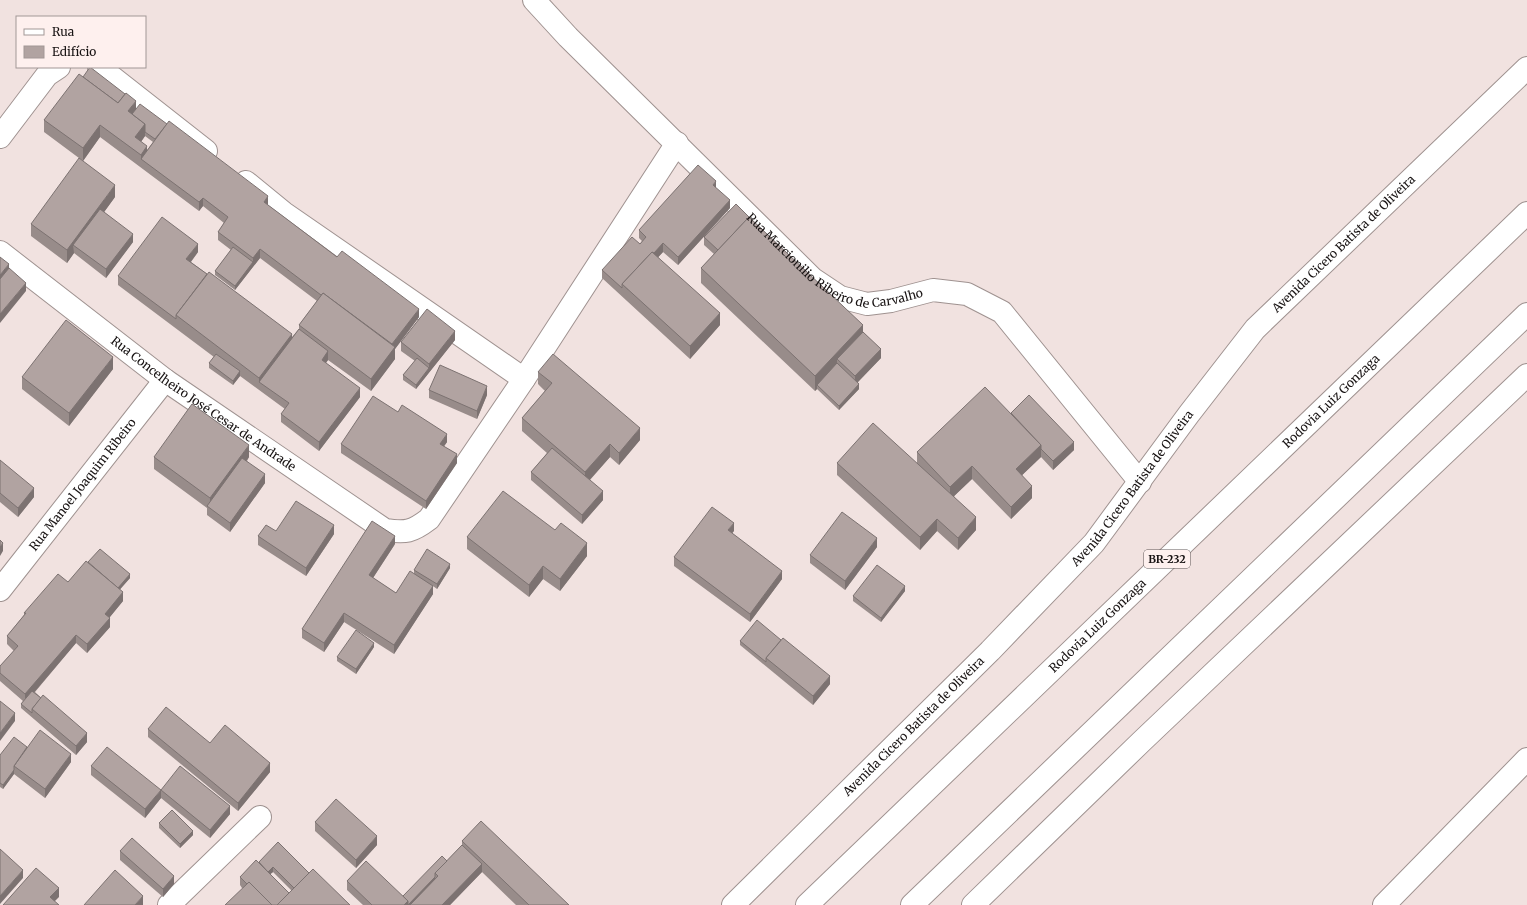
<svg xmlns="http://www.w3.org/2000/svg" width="1527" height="905" font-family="Merriweather,serif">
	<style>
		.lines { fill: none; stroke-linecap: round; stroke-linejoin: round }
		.street-casing { stroke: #9f9290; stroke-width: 24 }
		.secondary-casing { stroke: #9f9290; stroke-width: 24 }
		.highway-casing { stroke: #9f9290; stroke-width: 24 }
		.street { stroke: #fff; stroke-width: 22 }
		.secondary { stroke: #fff; stroke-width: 22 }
		.highway { stroke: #fff; stroke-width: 22 }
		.wall { fill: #988c8a; fill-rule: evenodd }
		.shaded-wall { fill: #7c7271 }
		.building { fill: #b1a3a1; stroke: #7c7271 }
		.labels { text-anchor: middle; stroke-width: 4; stroke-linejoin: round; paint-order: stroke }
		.shield { fill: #fef0ee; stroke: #5c5554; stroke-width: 1 }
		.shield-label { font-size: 11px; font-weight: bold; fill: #171212 }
		.street-label { font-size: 12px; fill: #171212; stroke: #fef0ee }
	</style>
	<rect width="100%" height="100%" fill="#f1e2e0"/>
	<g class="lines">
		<defs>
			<g id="street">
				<path id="s1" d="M534,0l34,37 245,242 27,18 27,7 24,-3 42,-11 34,4 35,18 138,170"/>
				<polyline points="99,67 206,151"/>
				<polyline points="0,137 47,75 59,67"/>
				<polyline points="246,182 284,213 524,379"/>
				<path id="s2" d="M0,252l165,128 220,150c21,3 27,2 44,-11l95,-140 153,-236"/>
				<path id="s3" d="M0,590l165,-210"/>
				<polyline points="169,905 260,817"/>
				<polyline points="1384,905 1527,759"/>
			</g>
			<g id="secondary">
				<path id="s4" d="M733,905l257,-254 104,-108 95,-129 66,-85 272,-261"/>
				<polyline points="973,905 1141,742 1527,375"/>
			</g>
			<g id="highway">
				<path id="s5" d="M807,905l720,-692"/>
				<polyline points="912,905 1527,314"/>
			</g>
		</defs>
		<!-- street casing -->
		<use href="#street" class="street-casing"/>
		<!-- secondary casing -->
		<use href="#secondary" class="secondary-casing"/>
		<!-- highway casing -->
		<use href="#highway" class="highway-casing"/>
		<!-- street -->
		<use href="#street" class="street"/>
		<!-- secondary -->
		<use href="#secondary" class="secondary"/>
		<!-- highway -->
		<use href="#highway" class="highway"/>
	</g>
	<!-- wall -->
	<g class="wall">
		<path d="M83,77l53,32 132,95v1l151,112 -24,32v10l-24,32 -43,-31 -2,3 34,34 -41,54 -38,-29v-8l4,-5 -45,-33 -7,9 -24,-17v-5l5,-6 -96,-72v-9l80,-24 -7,10 101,75 7,-8v-4l18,-24 -57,-43 -25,32 -20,-15v-4l16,-21 -13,-10v-8l6,-9 -21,-17 -4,5 -99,-74 -17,24 -39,-29v-12zM145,136l8,6 -6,8 -6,-8z"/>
		<polygon points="716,188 730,208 678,265 663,252 658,257 720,325 690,359 602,278 602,270 640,244 642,241 639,238 639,230"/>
		<polygon points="115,197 104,212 133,242 106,278 74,253 67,263 31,236 31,224"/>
		<polygon points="753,221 863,332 881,358 858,382 859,389 839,410 817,389 815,391 701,283 701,268 714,254 704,245 704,237"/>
		<polygon points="455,340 416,389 403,380 403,375 415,361 401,351 401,342"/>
		<polygon points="113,369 69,426 22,389 22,377"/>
		<polygon points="538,372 640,440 619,465 610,457 590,480 603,500 582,524 531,480 531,472 547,453 522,431 522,418 545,391 538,384"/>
		<polygon points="429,390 487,395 477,419 429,398"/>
		<polygon points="398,412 447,442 444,446 457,463 426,509 341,453 341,444"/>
		<polygon points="1011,413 1074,450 1053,470 1041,457 1022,475 1032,498 1011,519 972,479 954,496 976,530 958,550 937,531 920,550 837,475 837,463 917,463 917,452"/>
		<polygon points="154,457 249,457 247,461 265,483 230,532 207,515 207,508 154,469"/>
		<polygon points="0,460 34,497 18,517 0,502"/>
		<polygon points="276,531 334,534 306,576 258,545 258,536"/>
		<polygon points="734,531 732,533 782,579 750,622 674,566 674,557"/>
		<polygon points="467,537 587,556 560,591 543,579 529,597 467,549"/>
		<polygon points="395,544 373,578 396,593 414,574 414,570 450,568 437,589 433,586 433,594 394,654 344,622 324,652 302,638 302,629"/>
		<polygon points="877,547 845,590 810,563 810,555"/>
		<polygon points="88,562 130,578 120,589 123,601 109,618 110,627 87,653 76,643 35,692 87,742 76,755 21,708 21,704 23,701 0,681 0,666 14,651 7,644 7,636 24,615 24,613 68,582"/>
		<polygon points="905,591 881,622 853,601 853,596"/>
		<polygon points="740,641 830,684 813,705 740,645"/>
		<polygon points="374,647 356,674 337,661 337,657"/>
		<polygon points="148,729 210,743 270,772 238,811 148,737"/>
		<polygon points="27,747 71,762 45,798 14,774 3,789 0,787 0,755"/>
		<polygon points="91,766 161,798 145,818 91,775"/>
		<polygon points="161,790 230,814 210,838 161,798"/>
		<polygon points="315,822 377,845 356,868 315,831"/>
		<polygon points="159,823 193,835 180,848 159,828"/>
		<polygon points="462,841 569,905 516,905 482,872 450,905 363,905 347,890 347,881 403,896 447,861 462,845"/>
		<polygon points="120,851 174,884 163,897 120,860"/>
		<path d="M259,862l50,11 41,32 -108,-17 -2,-3v-8zM273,872l19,19 -3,2 -19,-19z"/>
	</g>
	<!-- shaded-wall -->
	<g class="shaded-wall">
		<polygon points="136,101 136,113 130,121 128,111"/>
		<polygon points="145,124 145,136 135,150 135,137"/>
		<polygon points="100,125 100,137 83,161 83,148"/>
		<polygon points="147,146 147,159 141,159 141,155"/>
		<polygon points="716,181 716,190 713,185"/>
		<polygon points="115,185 115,197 78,248 73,245 74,253 67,263 67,250"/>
		<polygon points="268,196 268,204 264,210 264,202"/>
		<polygon points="203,198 203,206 199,211 199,202"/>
		<polygon points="730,200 730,208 678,265 678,257"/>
		<polygon points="133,234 133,242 106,278 106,269"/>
		<polygon points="663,243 663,252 628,290 624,286"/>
		<polygon points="198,244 198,252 186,268 186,259"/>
		<polygon points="260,249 260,258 235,290 235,286 253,262 253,258"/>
		<polygon points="9,264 9,277 0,288 0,275"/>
		<polygon points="26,283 26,291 0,323 0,314"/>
		<polygon points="419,309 419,317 395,349 395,359 371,391 371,379 390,347"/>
		<polygon points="720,313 720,325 690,359 690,346"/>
		<polygon points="863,325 863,341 837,359 837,368 817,385 817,389 815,391 815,376"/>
		<polygon points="455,331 455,340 416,389 416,385 429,368 429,364"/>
		<polygon points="292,334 292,346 259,382 259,378"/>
		<polygon points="881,349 881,358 855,385 855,376"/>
		<polygon points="328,351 328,360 322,368 322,360"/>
		<polygon points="113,357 113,369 69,426 69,413"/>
		<polygon points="240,371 240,376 233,385 233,381"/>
		<polygon points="859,384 859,389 839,410 839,406"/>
		<polygon points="487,386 487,395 477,419 477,411"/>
		<polygon points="360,388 360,397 319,451 319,442"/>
		<polygon points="640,428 640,440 619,465 619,453"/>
		<polygon points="447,434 447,442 440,452 440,444"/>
		<polygon points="1074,442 1074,450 1053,470 1053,461"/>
		<polygon points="610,444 610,457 585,485 585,472"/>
		<polygon points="249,445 249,457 211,509 210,509 210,498"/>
		<polygon points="1041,445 1041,457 1016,481 1016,469"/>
		<polygon points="457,454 457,463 426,509 426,501"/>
		<polygon points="972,466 972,479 950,500 950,487"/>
		<polygon points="265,474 265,483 230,532 230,523"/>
		<polygon points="1032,486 1032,498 1011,519 1011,507"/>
		<polygon points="34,488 34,497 18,517 18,508"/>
		<polygon points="603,491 603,500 582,524 582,515"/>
		<polygon points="976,517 976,530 958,550 958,538"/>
		<polygon points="937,519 937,531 920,550 920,537"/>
		<polygon points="734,523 734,531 728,538 728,530"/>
		<polygon points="334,525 334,534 306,576 306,568"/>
		<polygon points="395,536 395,544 369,584 369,575"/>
		<polygon points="877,538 877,547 845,590 845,581"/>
		<polygon points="3,543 3,551 0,556 0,547"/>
		<polygon points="587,543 587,556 560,591 560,579"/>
		<polygon points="450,564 450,568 437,589 437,584"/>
		<polygon points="543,566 543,579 529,597 529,585"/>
		<polygon points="782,571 782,579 750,622 750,614"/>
		<polygon points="130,574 130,578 116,594 116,590"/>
		<polygon points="433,586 433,594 394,654 394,645"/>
		<polygon points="905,586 905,591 881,622 881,618"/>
		<polygon points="123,592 123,601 105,623 105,614"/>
		<polygon points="344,613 344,622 324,652 324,643"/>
		<polygon points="110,618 110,627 87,653 87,644"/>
		<polygon points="76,635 76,643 25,703 25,694"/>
		<polygon points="374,643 374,647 356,674 356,669"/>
		<polygon points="830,676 830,684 813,705 813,696"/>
		<polygon points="15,713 15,721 0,741 0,733"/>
		<polygon points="87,733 87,742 76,755 76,746"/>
		<polygon points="71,754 71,762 45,798 45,789"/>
		<polygon points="270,763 270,772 238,811 238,803"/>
		<polygon points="14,770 14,774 3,789 3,785"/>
		<polygon points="161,790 161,798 145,818 145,809"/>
		<polygon points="230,806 230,814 210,838 210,830"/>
		<polygon points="193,831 193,835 180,848 180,844"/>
		<polygon points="377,836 377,845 356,868 356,860"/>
		<polygon points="482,864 482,872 450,905 442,905"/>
		<polygon points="273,867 273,872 266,878 266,874"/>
		<polygon points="23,870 23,878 0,904 0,896"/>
		<polygon points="174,876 174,884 163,897 163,889"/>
		<polygon points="435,877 435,882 412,905 404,905"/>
		<polygon points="59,888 59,897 51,905 50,897"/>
		<polygon points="143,896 143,905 135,905"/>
	</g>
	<!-- building -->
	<g class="building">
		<polygon points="90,67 125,94 118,103 83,77"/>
		<polygon points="79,74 118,103 126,93 136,101 128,111 145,124 135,137 147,146 141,155 100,125 83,148 44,120"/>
		<polygon points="140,104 167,124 155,139 145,132 145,124 132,114"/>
		<polygon points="169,121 268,196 264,202 284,217 337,257 342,251 419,309 392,344 323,293 321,295 260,249 253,258 233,243 218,232 228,217 203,198 199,202 141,159"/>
		<polygon points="79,158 115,185 67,250 31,224"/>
		<polygon points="698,165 716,181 713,185 730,200 678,257 663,243 654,253 652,252 622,284 622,288 602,270 632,237 640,244 646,237 639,230"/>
		<polygon points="736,204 753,221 749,217 718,250 704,237"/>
		<polygon points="100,209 133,234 106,269 73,245"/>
		<polygon points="162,217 198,244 186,259 207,274 176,315 176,319 118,276"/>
		<polygon points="749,217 863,325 815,376 701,268"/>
		<polygon points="233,247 253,262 235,286 215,271"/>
		<polygon points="652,252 720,313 690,346 622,284"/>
		<polygon points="0,257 9,264 0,275"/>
		<polygon points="9,268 26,283 0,314 0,279"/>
		<polygon points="209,272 292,334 259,378 176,315"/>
		<polygon points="323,293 395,347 371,379 299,325"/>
		<polygon points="427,309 455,331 429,364 401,342"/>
		<polygon points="66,320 113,357 69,413 22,377"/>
		<polygon points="299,329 328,351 322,360 360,388 319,442 281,414 289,403 259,382"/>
		<polygon points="863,332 881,349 855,376 837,359"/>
		<polygon points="216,354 240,371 233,381 209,363"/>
		<polygon points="553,354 640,428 619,453 610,444 585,472 522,418 552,383 538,372"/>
		<polygon points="417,358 429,368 416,385 403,375"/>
		<polygon points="837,363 859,384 839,406 817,385"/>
		<polygon points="440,365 487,386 477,411 429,390"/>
		<polygon points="985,387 1041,445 1016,469 1032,486 1011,507 972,466 950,487 917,452"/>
		<polygon points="1029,395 1074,442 1053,461 1041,449 1041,445 1011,413"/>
		<polygon points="373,396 398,412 402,405 447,434 440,444 457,454 426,501 341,444"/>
		<polygon points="192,404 249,445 210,498 154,457"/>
		<polygon points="873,423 976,517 958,538 937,519 920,537 837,463"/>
		<polygon points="552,448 603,491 582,515 531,472"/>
		<polygon points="242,458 265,474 230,523 207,506"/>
		<polygon points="0,460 34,488 18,508 0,493"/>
		<polygon points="503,491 555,530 561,523 587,543 560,579 543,566 529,585 467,537"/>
		<polygon points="296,501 334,525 306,568 258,536 266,525 276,531"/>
		<polygon points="712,507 734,523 728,530 782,571 750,614 674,557"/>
		<polygon points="842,512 877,538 845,581 810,555"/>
		<polygon points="372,521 395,536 369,575 396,593 410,571 433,586 394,645 344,613 324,643 302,629"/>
		<polygon points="0,540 3,543 0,547"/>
		<polygon points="100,549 130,574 118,588 88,562"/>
		<polygon points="427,549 450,564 437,584 414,570"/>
		<polygon points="86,561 123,592 105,614 110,618 87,644 76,635 25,694 0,673 0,666 18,646 7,636 26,613 24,613 58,574 68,582"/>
		<polygon points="877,565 905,586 881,618 853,596"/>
		<polygon points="757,620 781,640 766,658 766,662 740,641"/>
		<polygon points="356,630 374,643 356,669 337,657"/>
		<polygon points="783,638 830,676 813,696 766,658"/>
		<polygon points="32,691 41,698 32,709 32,713 21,704"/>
		<polygon points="43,695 87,733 76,746 32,709"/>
		<polygon points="0,701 15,713 0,733"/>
		<polygon points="166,707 210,743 225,725 270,763 238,803 148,729"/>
		<polygon points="40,730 71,754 45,789 14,766"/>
		<polygon points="14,737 27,747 14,766 14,770 3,785 0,783 0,755"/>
		<polygon points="107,747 161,790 145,809 91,766"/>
		<polygon points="180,766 230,806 210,830 161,790"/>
		<polygon points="336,799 377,836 356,860 315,822"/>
		<polygon points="172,810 193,831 180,844 159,823"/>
		<polygon points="481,821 569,905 529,905 462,841"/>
		<polygon points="132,838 174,876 163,889 120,851"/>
		<polygon points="278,842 309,873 294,888 273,867 268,872 259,862"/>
		<polygon points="462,845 482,864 442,905 410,905 438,876 435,873"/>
		<polygon points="0,849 23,870 0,896"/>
		<polygon points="442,856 447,861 435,873 435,877 408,905 408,901 403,896"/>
		<polygon points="256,860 289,893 277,905 272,905 249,882 247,884 240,877"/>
		<polygon points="366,861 408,901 404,905 372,905 347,881"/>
		<polygon points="36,868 59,888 50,897 59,905 3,905"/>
		<polygon points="313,869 350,905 277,905"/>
		<polygon points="115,870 143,896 135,905 84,905"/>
		<polygon points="249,882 272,905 225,905"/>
	</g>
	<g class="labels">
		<!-- shield labels -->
		<rect class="shield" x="1144" y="550" width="46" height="18" rx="3"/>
		<g class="shield-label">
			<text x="1167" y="563">BR-232</text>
		</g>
		<!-- street labels -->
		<g class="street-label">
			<text dy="4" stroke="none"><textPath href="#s4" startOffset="902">Avenida Cicero Batista de Oliveira</textPath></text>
			<text dy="4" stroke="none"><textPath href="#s1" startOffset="408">Rua Marcionilio Ribeiro de Carvalho</textPath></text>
			<text dy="4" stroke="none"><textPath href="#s5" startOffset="727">Rodovia Luiz Gonzaga</textPath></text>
			<text dy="4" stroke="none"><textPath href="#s2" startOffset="254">Rua Concelheiro José Cesar de Andrade</textPath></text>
			<text dy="4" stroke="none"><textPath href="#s3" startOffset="134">Rua Manoel Joaquim Ribeiro</textPath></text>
			<text dy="4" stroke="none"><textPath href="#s4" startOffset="578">Avenida Cicero Batista de Oliveira</textPath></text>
			<text dy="4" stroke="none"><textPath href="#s5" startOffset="403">Rodovia Luiz Gonzaga</textPath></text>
			<text dy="4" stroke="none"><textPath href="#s4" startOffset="254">Avenida Cicero Batista de Oliveira</textPath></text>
		</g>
	</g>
	<!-- legend -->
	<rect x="16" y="16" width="130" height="52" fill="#fef0ee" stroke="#a29796"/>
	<rect x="24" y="29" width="20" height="6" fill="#ffffff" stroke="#a29796"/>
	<text x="52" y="36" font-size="12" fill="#171212">Rua</text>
	<rect x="24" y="46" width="20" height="12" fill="#b1a3a1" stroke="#a29796"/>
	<text x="52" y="56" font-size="12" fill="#171212">Edifício</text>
</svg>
